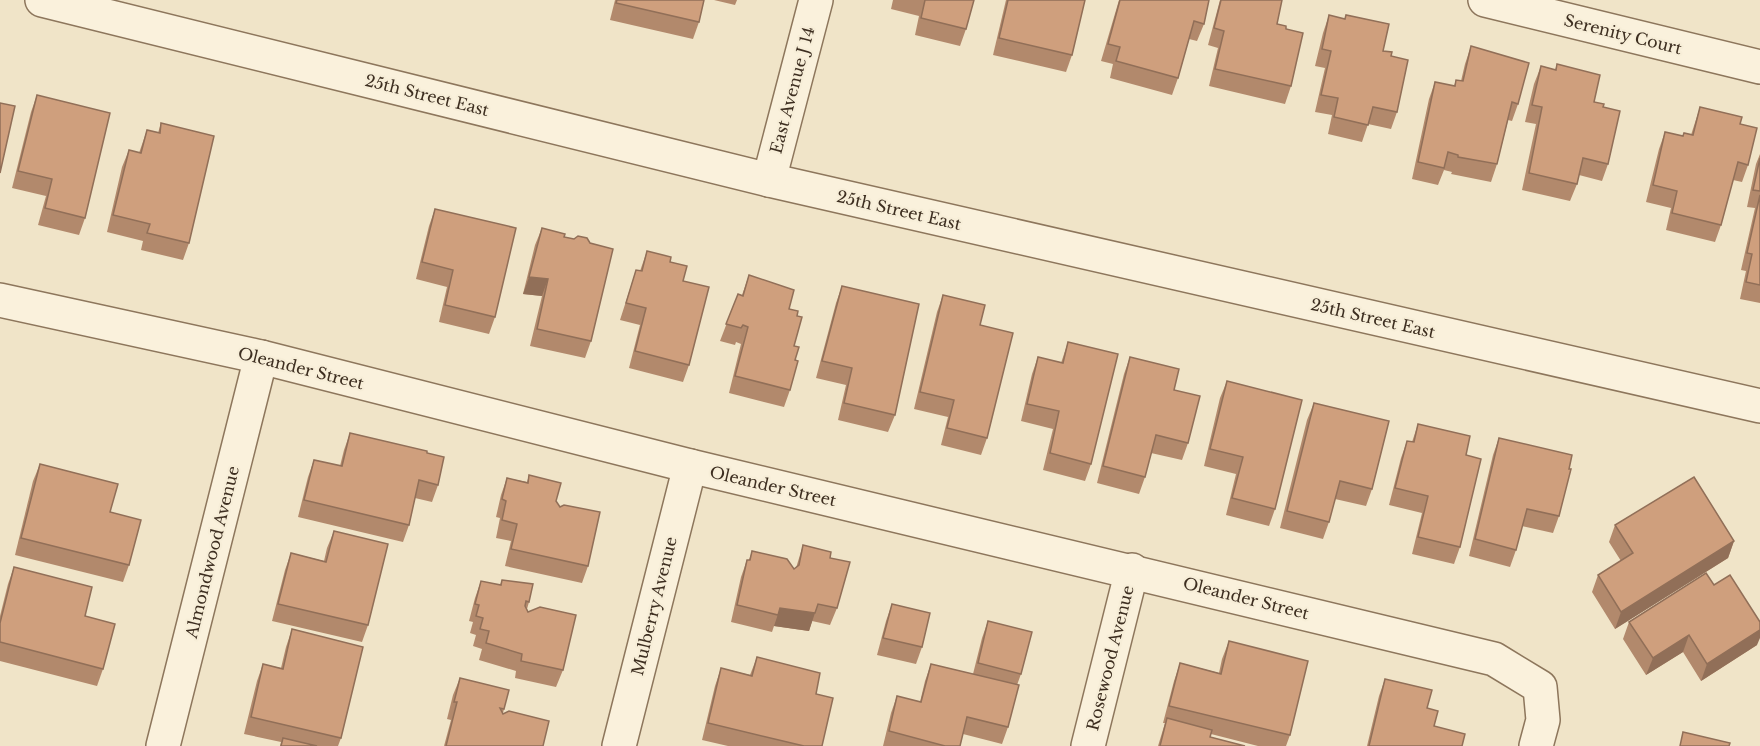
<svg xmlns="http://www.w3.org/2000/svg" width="1760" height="746" font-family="'Libre Baskerville',serif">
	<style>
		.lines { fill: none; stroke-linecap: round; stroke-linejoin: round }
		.street-casing { stroke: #8d765c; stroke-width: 36 }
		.street { stroke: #faf1dc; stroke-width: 33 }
		.wall { fill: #b2896c }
		.shaded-wall { fill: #916f58 }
		.building { fill: #cf9f7d; stroke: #916f58; stroke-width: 1.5 }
		.labels { text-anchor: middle; stroke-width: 4.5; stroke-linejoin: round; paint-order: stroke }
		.street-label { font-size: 16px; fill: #3d2e20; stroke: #f7eed8 }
	</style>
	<rect width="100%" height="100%" fill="#f0e4c8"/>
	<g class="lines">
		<defs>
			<g id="street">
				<polyline points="42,0 769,180 1760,406"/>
				<polyline points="1485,0 1760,67"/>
				<polyline points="769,180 816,0"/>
				<polyline points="0,300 261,357 690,466 1494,659 1540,687 1543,720 1536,746"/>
				<polyline points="163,746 261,357"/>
				<polyline points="619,746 690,466"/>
				<polyline points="1088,746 1132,570"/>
			</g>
		</defs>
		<!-- street casing -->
		<use href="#street" class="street-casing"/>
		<!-- street -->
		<use href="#street" class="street"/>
	</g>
	<!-- wall -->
	<g class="wall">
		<polygon points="615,0 704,0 699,22 693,39 610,20"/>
		<polygon points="714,0 737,0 735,5"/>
		<polygon points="893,0 974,0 966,29 960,46 915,35 919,16 891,9"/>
		<polygon points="1006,0 1085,0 1072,55 1066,72 993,55"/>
		<polygon points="1119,0 1209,0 1204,24 1197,41 1189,39 1178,78 1172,95 1110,78 1113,64 1101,61"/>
		<polygon points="1220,0 1282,0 1277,24 1286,29 1291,86 1285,104 1209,86 1218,48 1208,45"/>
		<polygon points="1329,15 1391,56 1397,112 1391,129 1368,124 1362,142 1328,134 1332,115 1315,112 1325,68 1315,66 1323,33"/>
		<polygon points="1471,46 1518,104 1512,121 1508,120 1497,164 1491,182 1451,174 1452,172 1444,170 1438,185 1412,179 1429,99 1435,82 1454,86 1456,80 1461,81 1465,64"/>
		<polygon points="1557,64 1594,102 1603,107 1608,164 1602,181 1579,175 1577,184 1570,201 1522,190 1536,124 1525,122 1534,84 1541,66 1555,70"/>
		<polygon points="37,95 85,218 79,235 38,225 46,196 12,188 31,112"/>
		<polygon points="1700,107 1740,124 1748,165 1742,182 1733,180 1721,225 1715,242 1666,230 1671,208 1646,202 1659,149 1665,132 1683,136 1691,135"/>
		<polygon points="161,123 189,243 183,260 141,250 143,241 107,232 122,167 129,150 139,153 147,130 158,133"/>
		<polygon points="1760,154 1760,303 1740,299 1746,271 1741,270 1755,208 1747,207 1756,164"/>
		<polygon points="435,209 495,317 489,334 439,322 447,287 416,279 429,226"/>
		<polygon points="542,228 564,237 590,243 591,341 585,358 530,346 542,296 523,294 535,245"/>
		<polygon points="647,251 670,262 683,281 689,365 683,382 629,368 640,325 620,320 636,270 640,271"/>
		<polygon points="749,275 797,316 794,346 795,360 790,390 784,407 729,393 741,344 736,342 735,345 720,341 738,294 742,295"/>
		<polygon points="842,286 895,415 888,432 838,420 846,385 816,378 836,303"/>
		<polygon points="943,295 980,325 987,438 981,455 941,445 948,417 914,409 937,312"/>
		<polygon points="1068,342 1091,464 1085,481 1043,470 1053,429 1021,421 1032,374 1038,357 1061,363"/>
		<polygon points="1130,357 1188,443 1182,460 1151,453 1145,477 1139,494 1097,483 1124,374"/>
		<polygon points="1227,381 1275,509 1269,526 1226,515 1236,474 1204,466 1220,398"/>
		<polygon points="1314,403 1372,489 1366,506 1335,499 1329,522 1323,539 1280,528 1307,420"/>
		<polygon points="1418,424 1466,455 1460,547 1454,564 1412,554 1422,513 1389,505 1401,458 1407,441 1412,442"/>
		<polygon points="350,433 427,453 438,485 432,502 415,498 409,525 403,542 298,517 308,477 314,460 340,466 344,450"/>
		<polygon points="1499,438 1569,469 1559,516 1553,533 1522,526 1516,550 1510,567 1469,556 1493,455"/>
		<polygon points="40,464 110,512 129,565 123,582 15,555 33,481"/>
		<polygon points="529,475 556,501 588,566 582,583 505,566 511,541 496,538 500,518 496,517 501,495 507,478 527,482"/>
		<polygon points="1615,525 1734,541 1728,558 1615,629 1592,592 1598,575 1621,561 1609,542"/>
		<polygon points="334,531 368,625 362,642 272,621 285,570 291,553 324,561 327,548"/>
		<polygon points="803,545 830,558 837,608 830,625 812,621 809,631 774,626 772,632 731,622 741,577 747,560 749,560 752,551 794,569 796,568"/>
		<polygon points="14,567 85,616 103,669 97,686 0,661 0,616 8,584"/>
		<polygon points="502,580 529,602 527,609 563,670 556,687 515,678 516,671 479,660 482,649 473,646 476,635 470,633 473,622 469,621 475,598 481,581 500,585"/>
		<polygon points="1714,585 1757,645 1701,681 1683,652 1646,675 1623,639 1629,622"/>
		<polygon points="892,604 922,647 916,664 877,655 886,621"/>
		<polygon points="988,621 1021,674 1017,685 1008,727 1002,744 963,734 960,746 883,746 891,713 897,696 920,702 925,681 931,664 973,674 982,638"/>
		<polygon points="292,629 341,738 338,746 280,746 281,742 244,734 257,681 263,664 281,668 286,647"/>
		<polygon points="1229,641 1290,735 1286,746 1258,746 1211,734 1210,737 1245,746 1158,746 1165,723 1163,723 1174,681 1180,663 1219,673 1222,659"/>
		<polygon points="757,657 816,694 822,746 728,746 702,740 715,686 721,668 750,675"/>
		<polygon points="460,678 504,709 503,713 543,746 444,746 451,720 447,719 453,695"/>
		<polygon points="1385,679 1427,708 1434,726 1462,746 1367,746 1379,696"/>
	</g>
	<!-- shaded-wall -->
	<g class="shaded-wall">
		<polygon points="529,277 548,279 542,296 523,294"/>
		<polygon points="1734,541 1728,558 1615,629 1621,612"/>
		<polygon points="780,608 815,613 809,631 774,626"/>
		<polygon points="1760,630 1760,638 1757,645 1701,681 1707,664"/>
		<polygon points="1689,635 1683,652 1646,675 1653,658"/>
	</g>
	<!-- building -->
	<g class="building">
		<polygon points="617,0 704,0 699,22 616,3"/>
		<polygon points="925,0 974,0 966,29 921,18"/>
		<polygon points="1008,0 1085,0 1072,55 999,38"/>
		<polygon points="1120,0 1209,0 1204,24 1194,21 1178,78 1116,61 1120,47 1108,44"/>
		<polygon points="1221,0 1282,0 1277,24 1286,26 1286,29 1303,33 1291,86 1215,69 1224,31 1214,28"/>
		<polygon points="1329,15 1345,19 1346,15 1389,24 1383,51 1392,52 1391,56 1408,60 1397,112 1373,107 1368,125 1334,117 1338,98 1321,95 1331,51 1322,49"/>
		<polygon points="1471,46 1529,63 1518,104 1512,102 1497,164 1458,157 1458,155 1448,152 1444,168 1418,162 1435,82 1455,86 1456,80 1463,81"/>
		<polygon points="1557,64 1600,75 1594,102 1604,104 1603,107 1620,111 1608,164 1583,158 1577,184 1529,173 1542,107 1532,105 1541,66 1556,70"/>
		<polygon points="37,95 110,113 85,218 45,208 52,179 18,171"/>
		<polygon points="0,103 15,106 0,173"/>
		<polygon points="1700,107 1742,117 1740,124 1757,128 1748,165 1738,162 1721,225 1672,213 1677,191 1653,185 1665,132 1683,136 1684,133 1693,135"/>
		<polygon points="161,123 214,136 189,243 147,233 150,224 113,215 129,150 141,153 147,130 160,133"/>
		<polygon points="1760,158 1760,191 1753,190"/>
		<polygon points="1760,195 1760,285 1746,282 1752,254 1747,253"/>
		<polygon points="435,209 516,228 495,317 445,305 453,270 422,262"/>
		<polygon points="542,228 565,234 564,237 574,239 578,236 587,238 590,243 613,249 591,341 537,329 548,279 529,277"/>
		<polygon points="647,251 671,257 670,262 687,266 683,281 709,287 689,365 635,351 646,308 626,303 636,270 642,271"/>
		<polygon points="749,275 794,290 789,309 798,311 797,316 802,317 794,346 799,347 795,360 798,361 790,390 735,376 748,327 743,325 741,328 726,324 738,294 743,296"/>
		<polygon points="842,286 919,304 895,415 844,403 852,368 822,361"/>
		<polygon points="943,295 985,305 980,325 1013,333 987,438 947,428 954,400 920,392"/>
		<polygon points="1068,342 1118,354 1091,464 1050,453 1059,411 1027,404 1038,357 1063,363"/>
		<polygon points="1130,357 1179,369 1174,390 1200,396 1188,443 1156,435 1145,477 1103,466"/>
		<polygon points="1227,381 1302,400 1275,509 1232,498 1243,457 1210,449"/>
		<polygon points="1314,403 1389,421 1372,489 1340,481 1329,522 1287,511"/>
		<polygon points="1418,424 1470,436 1466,455 1481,459 1460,547 1418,537 1428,496 1395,488 1407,441 1414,442"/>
		<polygon points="350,433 427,451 427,453 444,457 438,485 419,480 409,525 304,500 314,460 342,466"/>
		<polygon points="1499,438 1572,455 1569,469 1571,469 1559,516 1527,509 1516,550 1475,539"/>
		<polygon points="40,464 118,484 110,512 141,520 129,565 21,538"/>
		<polygon points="529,475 561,483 556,501 560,507 564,505 600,512 588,566 511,549 517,524 502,520 506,501 502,499 507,478 528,483"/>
		<polygon points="1694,477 1734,541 1621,612 1598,575 1633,553 1615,525"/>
		<polygon points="334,531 388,544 368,625 278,604 291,553 326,562"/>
		<polygon points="803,545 831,552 830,558 850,562 837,608 818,604 815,613 780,608 778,615 737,605 747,560 750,560 752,551 787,559 794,569 799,565"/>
		<polygon points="14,567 92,587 85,616 115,624 103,669 0,642 0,623"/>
		<polygon points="1706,573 1714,585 1730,575 1760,622 1760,630 1707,664 1689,635 1653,658 1629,622"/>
		<polygon points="502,580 533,584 529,602 526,601 525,606 528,612 540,607 576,615 563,670 521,661 522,654 486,643 489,631 480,629 483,618 476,616 479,605 475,604 481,581 501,585"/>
		<polygon points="892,604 930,613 922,647 883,638"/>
		<polygon points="988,621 1032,632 1021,674 978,663"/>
		<polygon points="292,629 363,647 341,738 251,717 263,664 283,669"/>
		<polygon points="1229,641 1308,661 1290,735 1169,706 1180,663 1221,674"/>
		<polygon points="757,657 820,673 816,694 833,698 822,746 804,746 708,723 721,668 752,676"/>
		<polygon points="931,664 1019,685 1008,727 967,717 960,746 945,746 889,731 897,696 921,702"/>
		<polygon points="460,678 509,690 504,709 500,708 503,714 509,711 549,721 543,746 446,746 457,702 454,702"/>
		<polygon points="1385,679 1432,690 1427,708 1438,711 1434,726 1465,734 1462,746 1369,746"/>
		<polygon points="1167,718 1212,730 1210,737 1245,746 1160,746"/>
		<polygon points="1683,732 1730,743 1729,746 1680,746"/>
		<polygon points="283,738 317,746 281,746"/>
	</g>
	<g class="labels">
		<!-- street labels -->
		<g class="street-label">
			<text transform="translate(1623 34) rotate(14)" y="6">Serenity Court</text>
			<text transform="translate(792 90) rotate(-75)" y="6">East Avenue J 14</text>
			<text transform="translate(427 95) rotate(14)" y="6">25th Street East</text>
			<text transform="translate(899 210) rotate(13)" y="6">25th Street East</text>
			<text transform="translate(1373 318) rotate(13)" y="6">25th Street East</text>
			<text transform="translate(301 368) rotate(14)" y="6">Oleander Street</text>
			<text transform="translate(773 486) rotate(13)" y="6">Oleander Street</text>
			<text transform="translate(212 552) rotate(-76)" y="6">Almondwood Avenue</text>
			<text transform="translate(1246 598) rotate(14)" y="6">Oleander Street</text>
			<text transform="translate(654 606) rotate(-76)" y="6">Mulberry Avenue</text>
			<text transform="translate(1110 658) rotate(-76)" y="6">Rosewood Avenue</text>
		</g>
	</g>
</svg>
